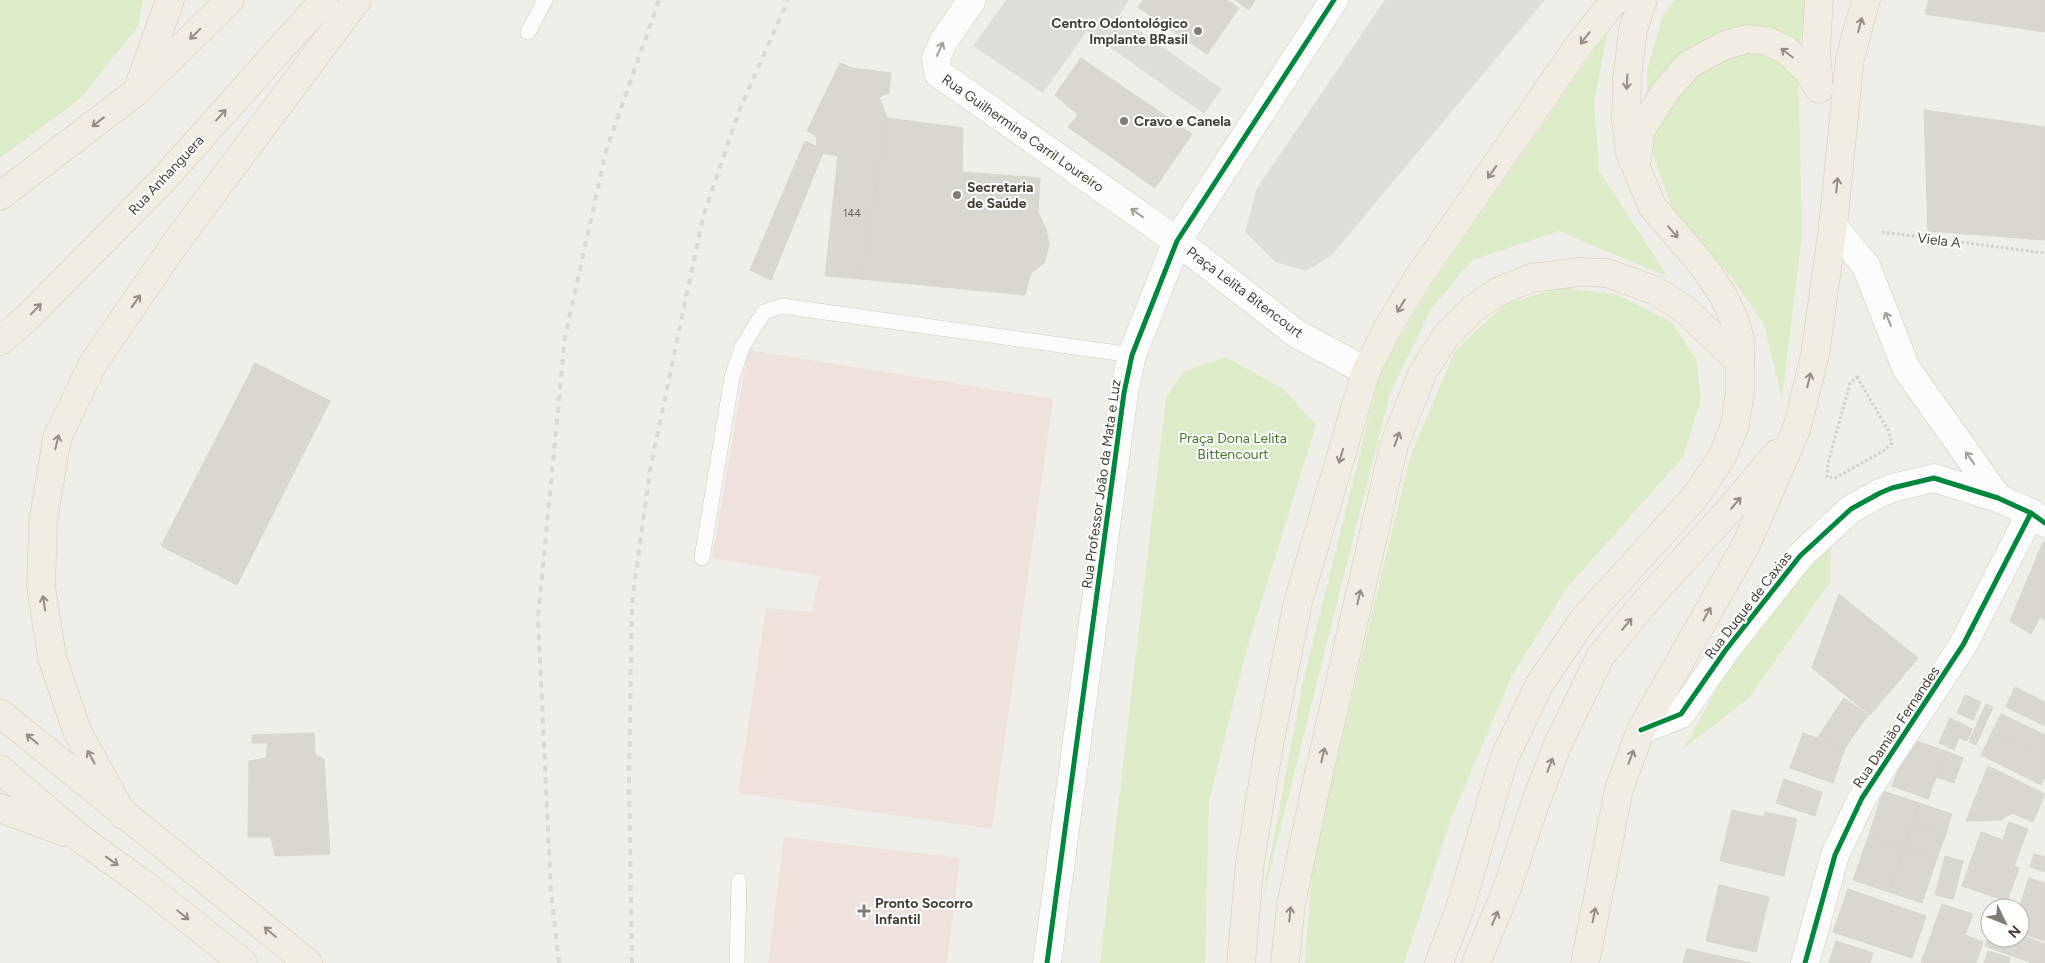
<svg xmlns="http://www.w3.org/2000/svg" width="2045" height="963" font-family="Figtree,sans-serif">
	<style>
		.medical { fill: #efe2dc }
		.green { fill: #dcebc8 }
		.parking { fill: #dfddd8 }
		.building { fill: #dad7d1; stroke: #d8d5ce }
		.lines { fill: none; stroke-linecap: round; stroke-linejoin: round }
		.service-casing { stroke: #cecbc6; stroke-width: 16 }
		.minor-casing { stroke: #cecbc6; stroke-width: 29 }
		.primary-casing { stroke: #d2cab5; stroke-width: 29 }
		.path { stroke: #d1ceca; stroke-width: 3; stroke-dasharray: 2.5 2.5; stroke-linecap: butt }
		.service { stroke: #fdfcfc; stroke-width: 15 }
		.minor { stroke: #fdfcfc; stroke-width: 28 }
		.primary { stroke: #f1ede2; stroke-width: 28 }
		.rail { stroke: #d9d9d8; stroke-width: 4; stroke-dasharray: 6 6; stroke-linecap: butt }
		.cycleway-casing { stroke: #fff; stroke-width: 8 }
		.cycleway { stroke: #00873e; stroke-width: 5 }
		.oneway { stroke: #938d83 }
		.oneway2 { stroke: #a29e98 }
		.poi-dot { fill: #827c74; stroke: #fff; stroke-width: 2 }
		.labels { text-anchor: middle; stroke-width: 4; stroke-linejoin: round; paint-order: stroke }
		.number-label { font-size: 11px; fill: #6c665d }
		.poi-label { font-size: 14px; font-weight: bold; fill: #463f35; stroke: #fff; text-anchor: start }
		.street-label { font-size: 14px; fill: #463f35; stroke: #fff }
		.park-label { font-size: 14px; fill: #437827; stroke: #fff }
	</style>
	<rect width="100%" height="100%" fill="#f0eee8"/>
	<!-- medical -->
	<g class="medical">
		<polygon points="748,350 1053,399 992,829 738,793 766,608 812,612 820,576 712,558"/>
		<polygon points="784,837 960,858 947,963 768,963"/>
	</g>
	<!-- green -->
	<g class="green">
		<polygon points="0,0 143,0 138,26 82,97 0,158"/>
		<polygon points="1674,0 1806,0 1798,60 1802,234 1782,398 1764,324 1732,278 1672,208 1647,138 1647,71 1663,15"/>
		<polygon points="1608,30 1594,101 1599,171 1668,277 1559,231 1472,260 1431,309 1390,393 1262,901 1303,682 1381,369 1433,283"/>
		<polygon points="1562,287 1618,295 1672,323 1696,359 1701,399 1683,457 1566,589 1512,675 1450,821 1404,963 1305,963 1313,858 1410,457 1455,351 1505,304"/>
		<polygon points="1226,357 1283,389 1316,425 1247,648 1209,801 1205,963 1100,963 1166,398 1184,371"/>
		<polygon points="1831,546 1830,582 1749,698 1684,748 1717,688 1766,617 1801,572"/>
	</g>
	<!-- parking -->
	<g class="parking">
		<polygon points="1006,0 1129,0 1119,16 1222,89 1204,114 1087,31 1043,93 973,46"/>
		<polygon points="1385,0 1545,0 1332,255 1306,271 1275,262 1245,232 1257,188"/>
	</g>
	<!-- building -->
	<g class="building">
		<polygon points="1143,0 1227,0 1239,8 1207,54 1138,7"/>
		<polygon points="1235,0 1255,0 1249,10"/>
		<polygon points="1929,0 2045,0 2045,32 1925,14"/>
		<polygon points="1081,58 1192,134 1155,188 1068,127 1078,115 1055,95"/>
		<polygon points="840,63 852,68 891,73 889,93 879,97 887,118 861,279 825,276 838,156 823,153 771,280 750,270 805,141 817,147 816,135 807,131"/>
		<polygon points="1924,110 2045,127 2045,240 1928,231"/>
		<polygon points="887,118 963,128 962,172 1040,178 1038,212 1046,229 1049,245 1044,263 1031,273 1025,295 861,279"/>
		<polygon points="255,363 330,401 237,585 161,546"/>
		<polygon points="2043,542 2045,543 2045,620 2040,617 2031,634 2010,621"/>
		<polygon points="1839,594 1918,658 1870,715 1812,668"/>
		<polygon points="2015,687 2045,702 2045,726 2006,707"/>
		<polygon points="1965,695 1981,702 1973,720 1957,713"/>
		<polygon points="1844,698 1868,715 1845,748 1817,738"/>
		<polygon points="1986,704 1993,707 1976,745 1969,742"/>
		<polygon points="2001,714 2045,735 2045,757 1992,732"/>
		<polygon points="1950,718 1972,729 1967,741 1959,738 1954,750 1939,743"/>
		<polygon points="1992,732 2045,757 2045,777 2041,785 1981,755"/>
		<polygon points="314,733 315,755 324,759 330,854 275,856 271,837 248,837 249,761 266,758 268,743 251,743 253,735"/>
		<polygon points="1803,733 1845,748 1833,783 1790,768"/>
		<polygon points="1910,739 1946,751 1928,799 1892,786"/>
		<polygon points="1946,751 1963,758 1954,783 1936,777"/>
		<polygon points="1988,766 2045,794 2033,822 2012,813 2001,820 1966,821"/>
		<polygon points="1784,779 1822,792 1815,816 1776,803"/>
		<polygon points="1883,791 1919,803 1904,847 1869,835"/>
		<polygon points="1919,803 1952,814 1945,836 1912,824"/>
		<polygon points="1732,810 1764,817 1765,812 1797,819 1784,876 1720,861"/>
		<polygon points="2009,822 2028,829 2014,866 2019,868 2007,901 1962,886 1981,832 2003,840"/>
		<polygon points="1912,824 1945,836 1937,858 1904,847"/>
		<polygon points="1869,835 1904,847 1889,892 1853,880"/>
		<polygon points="1904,847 1937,858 1922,903 1889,892"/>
		<polygon points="2034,854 2045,857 2045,872 2030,867"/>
		<polygon points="1945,856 1963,861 1953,899 1935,895"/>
		<polygon points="2029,878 2045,883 2045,941 2020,933 2019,908"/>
		<polygon points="1719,885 1769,897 1756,952 1706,941"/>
		<polygon points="1848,889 1926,916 1912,958 1833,932"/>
		<polygon points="1942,904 1973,914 1965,935 1983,942 1976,963 1921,963"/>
		<polygon points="1990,932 1990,938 2020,938 2020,935 2045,944 2045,963 2032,963 1985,946"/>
		<polygon points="1836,941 1873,953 1870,963 1829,963"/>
		<polygon points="1687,949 1751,963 1683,963"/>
		<polygon points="1988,951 2010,958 2009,963 1984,963"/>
	</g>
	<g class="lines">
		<defs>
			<g id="service">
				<polyline points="528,32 545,0"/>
				<polyline points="702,558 732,378 742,347 764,312 782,306 1132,355"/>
				<polyline points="737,963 739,881"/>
			</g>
			<g id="minor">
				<polyline points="972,0 943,42 936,58 938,73 1177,241 1297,334 1366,371"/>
				<polyline points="1833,226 1866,266 1906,368 1998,498"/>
				<polyline points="1641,730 1681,714 1725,651 1800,556 1851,509 1880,493 1892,488 1934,478 1998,498 2031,513 2045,523"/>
				<polyline points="1047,963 1124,393 1132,355 1177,241 1334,0"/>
				<polyline points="1805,963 1835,855 1862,798 1963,645 2031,513"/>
			</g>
			<g id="primary">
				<polyline points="1643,0 1633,30 1627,79 1626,120 1629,150 1652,206 1704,267 1723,295 1735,321 1740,340 1740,362"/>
				<polyline points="1819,0 1816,49 1819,88"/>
				<polyline points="139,86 170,0"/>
				<polyline points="1637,159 1641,130 1665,92 1688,65 1725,45 1747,39 1767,41 1786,50 1807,70 1819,89"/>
				<polyline points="0,196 136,92 230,0"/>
				<polyline points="0,341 28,317 163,180 324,0"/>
				<polyline points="0,713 308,963"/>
				<polyline points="0,769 80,838 145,885 243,963"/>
				<polyline points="0,808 64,832"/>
				<polyline points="123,815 77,731 52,657 41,586 43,522 57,438 94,362 177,241 357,0"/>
				<polyline points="1241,963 1250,863 1269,745 1298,602 1366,371 1389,326 1418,278 1579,45 1615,0"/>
				<polyline points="1285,963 1291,904 1316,786 1394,445 1423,372 1446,336 1473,309 1497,292 1531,278 1579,272 1607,273 1654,290 1683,308 1740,362 1740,391 1735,425 1722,457 1695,497 1583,620 1539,685 1504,759 1459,911 1439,963"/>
				<polyline points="1476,963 1508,886 1535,804 1557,746 1600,657 1647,600 1732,507 1776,454"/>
				<polyline points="1585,963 1619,789 1641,730 1746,545 1797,428 1815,355 1833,226 1850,58 1866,0"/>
			</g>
		</defs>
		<!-- service casing -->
		<use href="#service" class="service-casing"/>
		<!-- minor casing -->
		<use href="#minor" class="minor-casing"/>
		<!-- primary casing -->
		<use href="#primary" class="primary-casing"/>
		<!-- path -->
		<g class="path">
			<polyline points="1882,232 2045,253"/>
			<polygon points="1857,377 1888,430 1892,443 1885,450 1835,478 1827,477 1828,463 1850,383"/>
		</g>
		<!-- service -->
		<use href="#service" class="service"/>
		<!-- minor -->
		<use href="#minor" class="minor"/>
		<!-- primary -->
		<use href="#primary" class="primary"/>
		<!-- rail -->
		<g class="rail">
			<polyline points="559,963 551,893 538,618 565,337 606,151 659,0"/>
			<polyline points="632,963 629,780 632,601 651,465 703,217 739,111 788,0"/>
		</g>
		<defs>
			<g id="cycleway">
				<polyline points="1641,730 1681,714 1725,651 1800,556 1851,509 1880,493 1892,488 1934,478 1998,498 2031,513 2045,523"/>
				<polyline points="1047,963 1124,393 1132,355 1177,241 1334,0"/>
				<polyline points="1805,963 1835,855 1862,798 1963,645 2031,513"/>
			</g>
		</defs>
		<!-- cycleway casing -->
		<use href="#cycleway" class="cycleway-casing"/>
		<!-- cycleway -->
		<use href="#cycleway" class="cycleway"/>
	</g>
	<!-- one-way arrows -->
	<defs><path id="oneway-shaft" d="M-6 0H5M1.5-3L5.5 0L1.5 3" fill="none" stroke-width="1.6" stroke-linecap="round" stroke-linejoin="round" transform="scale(1.25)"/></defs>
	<g class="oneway">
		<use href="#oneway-shaft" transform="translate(1860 25) rotate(-75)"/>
		<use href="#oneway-shaft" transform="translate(195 34) rotate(135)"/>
		<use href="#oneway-shaft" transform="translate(1585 38) rotate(128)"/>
		<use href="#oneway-shaft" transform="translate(1787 53) rotate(-143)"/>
		<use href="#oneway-shaft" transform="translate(1627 82) rotate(93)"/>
		<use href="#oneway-shaft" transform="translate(221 115) rotate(-48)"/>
		<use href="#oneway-shaft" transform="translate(98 122) rotate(142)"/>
		<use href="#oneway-shaft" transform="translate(1492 172) rotate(125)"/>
		<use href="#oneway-shaft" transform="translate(1837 185) rotate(-84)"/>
		<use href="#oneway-shaft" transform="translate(1673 232) rotate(49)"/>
		<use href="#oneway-shaft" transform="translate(136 301) rotate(-55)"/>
		<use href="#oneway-shaft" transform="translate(1401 306) rotate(121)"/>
		<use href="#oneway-shaft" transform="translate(36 309) rotate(-46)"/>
		<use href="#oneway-shaft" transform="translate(1809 380) rotate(-76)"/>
		<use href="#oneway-shaft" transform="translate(1397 439) rotate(-70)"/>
		<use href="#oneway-shaft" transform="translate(57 442) rotate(-76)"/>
		<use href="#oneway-shaft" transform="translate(1341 456) rotate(106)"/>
		<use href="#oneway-shaft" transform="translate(1736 503) rotate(-50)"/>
		<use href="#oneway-shaft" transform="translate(1359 597) rotate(-77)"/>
		<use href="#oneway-shaft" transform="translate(44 603) rotate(-99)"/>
		<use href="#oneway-shaft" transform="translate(1707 614) rotate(-61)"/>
		<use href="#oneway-shaft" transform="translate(1627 624) rotate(-50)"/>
		<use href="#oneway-shaft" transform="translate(32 739) rotate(-140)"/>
		<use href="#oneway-shaft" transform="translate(1323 755) rotate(-77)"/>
		<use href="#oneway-shaft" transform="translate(91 757) rotate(-119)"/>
		<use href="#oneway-shaft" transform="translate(1631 757) rotate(-69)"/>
		<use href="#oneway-shaft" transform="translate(1550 765) rotate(-69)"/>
		<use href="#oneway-shaft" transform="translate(112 861) rotate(36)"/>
		<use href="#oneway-shaft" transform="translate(1290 914) rotate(-84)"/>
		<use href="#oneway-shaft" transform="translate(183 915) rotate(39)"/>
		<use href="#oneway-shaft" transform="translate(1594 915) rotate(-79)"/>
		<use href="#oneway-shaft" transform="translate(1495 918) rotate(-67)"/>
		<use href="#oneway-shaft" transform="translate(270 932) rotate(-140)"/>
	</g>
	<g class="oneway2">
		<use href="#oneway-shaft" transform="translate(940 49) rotate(-66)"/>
		<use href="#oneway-shaft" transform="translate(1137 213) rotate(-145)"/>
		<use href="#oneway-shaft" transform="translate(1888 319) rotate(-113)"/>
		<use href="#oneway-shaft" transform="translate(1970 458) rotate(-125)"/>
	</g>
	<!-- markers -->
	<g class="poi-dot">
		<circle cx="1198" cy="31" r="5"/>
		<circle cx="1124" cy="121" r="5"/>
		<circle cx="957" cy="195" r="5"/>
		<path d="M861.5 903.5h5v5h5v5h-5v5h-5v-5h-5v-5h5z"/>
	</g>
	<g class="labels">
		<!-- number labels -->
		<g class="number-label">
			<text x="852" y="217">144</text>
		</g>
		<!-- poi labels -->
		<g class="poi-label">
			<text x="1188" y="28" text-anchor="end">Centro Odontológico<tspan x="1188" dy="16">Implante BRasil</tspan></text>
			<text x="1134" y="126">Cravo e Canela</text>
			<text x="967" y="192">Secretaria<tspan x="967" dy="16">de Saúde</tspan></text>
			<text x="875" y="908">Pronto Socorro<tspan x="875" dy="16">Infantil</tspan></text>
		</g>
		<!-- street labels -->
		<g class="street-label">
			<text transform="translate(1023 133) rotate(35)" y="5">Rua Guilhermina Carril Loureiro</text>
			<text transform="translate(166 175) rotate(-47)" y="5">Rua Anhanguera</text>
			<text transform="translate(1939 240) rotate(7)" y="5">Viela A</text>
			<text transform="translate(1245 292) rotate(37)" y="5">Praça Lelita Bitencourt</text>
			<text transform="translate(1101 484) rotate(-82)" y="5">Rua Professor João da Mata e Luz</text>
			<text transform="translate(1748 605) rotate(-52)" y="5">Rua Duque de Caxias</text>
			<text transform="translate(1896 727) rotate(-56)" y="5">Rua Damião Fernandes</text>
		</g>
		<!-- park labels -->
		<g class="park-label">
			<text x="1233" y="443">Praça Dona Lelita<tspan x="1233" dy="16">Bittencourt</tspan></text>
		</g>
	</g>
	<!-- north arrow -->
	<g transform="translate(2005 923) rotate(133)"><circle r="24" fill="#ffffff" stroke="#b5b2ae"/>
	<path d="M0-4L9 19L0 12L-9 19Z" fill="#827c74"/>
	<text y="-8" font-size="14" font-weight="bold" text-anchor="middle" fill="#463f35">N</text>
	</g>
</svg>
